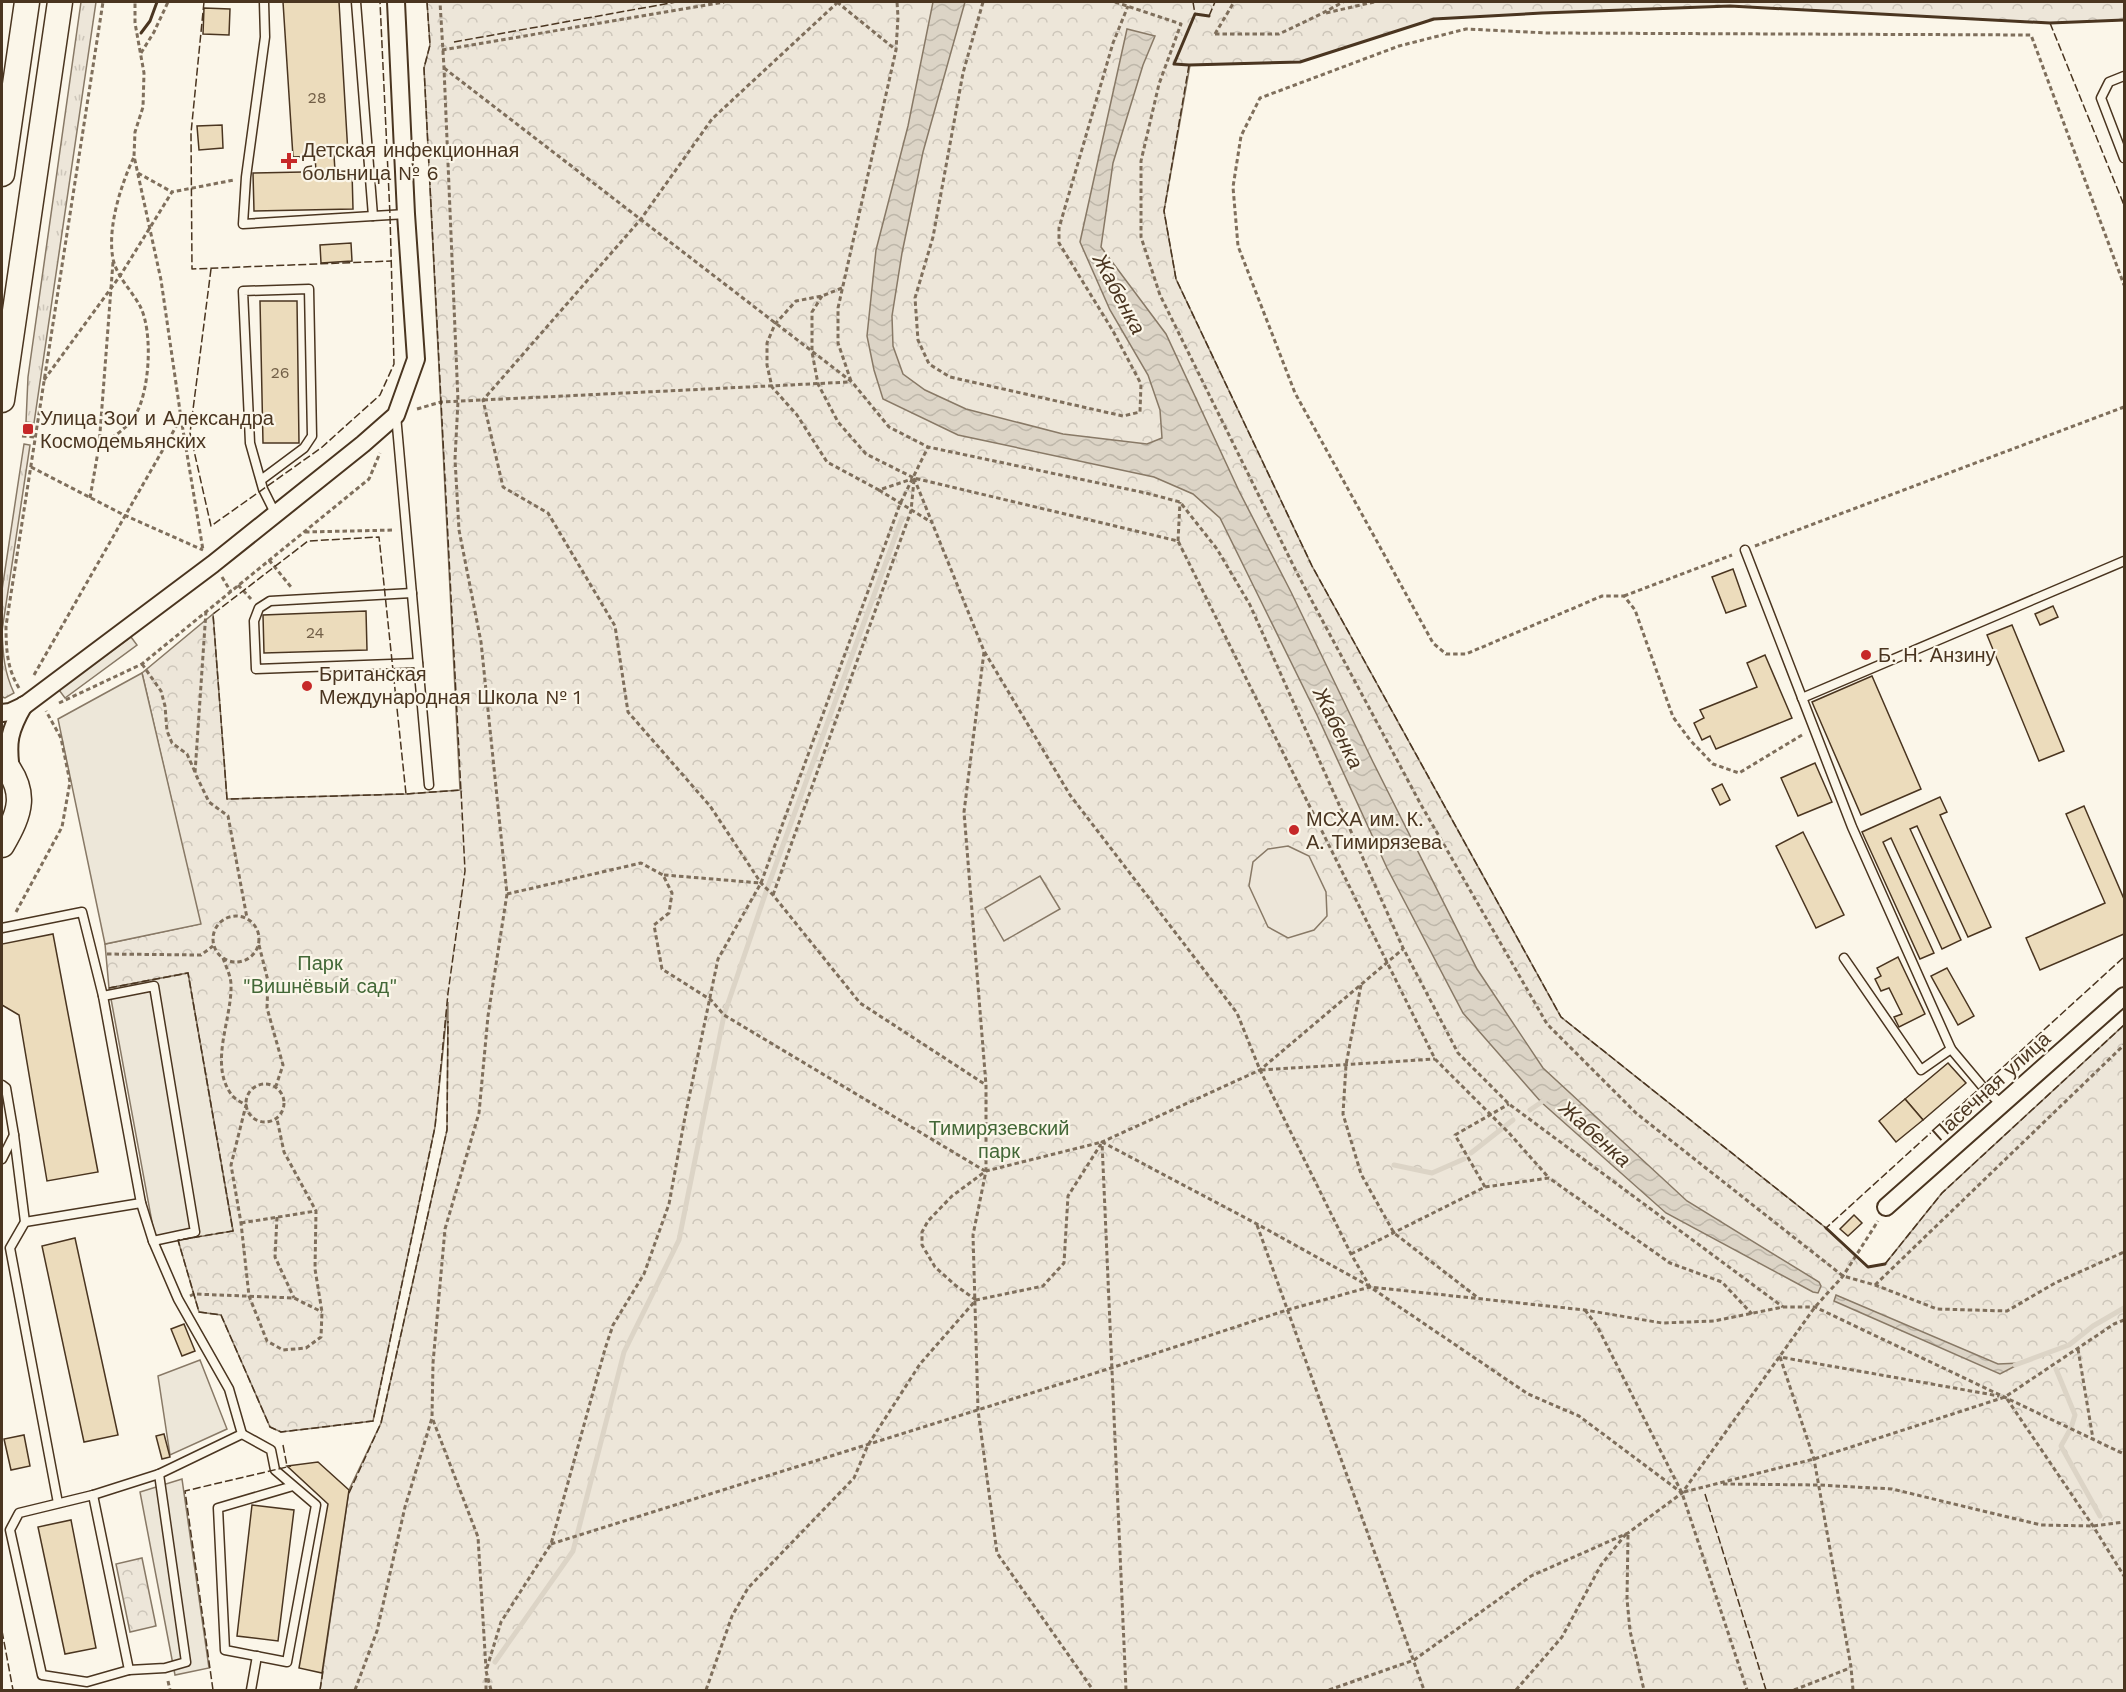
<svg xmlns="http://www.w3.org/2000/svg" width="2126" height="1692" font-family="'Work Sans',sans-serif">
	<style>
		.grass { fill: url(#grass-tufts); stroke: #887966; stroke-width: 1.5 }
		.park { fill: url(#park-crowns); stroke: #887966; stroke-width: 1.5 }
		.pitch { fill: #ede6d9; stroke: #887966; stroke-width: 1.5 }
		.parking { fill: #ede7d9; stroke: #887966; stroke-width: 1.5 }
		.water { fill: url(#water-waves); stroke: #887966; stroke-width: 1.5 }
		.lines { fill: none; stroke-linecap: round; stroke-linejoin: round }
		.stream { stroke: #dcd4c6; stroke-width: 5 }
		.building { fill: #ecdcbc; stroke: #4a3520; stroke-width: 1.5 }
		.lane-casing { stroke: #4a3520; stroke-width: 11 }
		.street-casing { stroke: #4a3520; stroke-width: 20 }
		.secondary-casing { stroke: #4a3520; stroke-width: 27 }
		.path { stroke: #7f6f5c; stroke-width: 3; stroke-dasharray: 4.5 3; stroke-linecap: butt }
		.lane { stroke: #fbf6e9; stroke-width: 8 }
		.street { stroke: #fbf6e9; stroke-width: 16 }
		.secondary { stroke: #fbf6e9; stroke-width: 24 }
		.fence { stroke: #4a3520; stroke-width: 1.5; stroke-dasharray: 8 3; stroke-linecap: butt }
		.wall { stroke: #4a3520; stroke-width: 3 }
		.poi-dot { fill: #c62828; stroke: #fbf6e9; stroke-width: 2 }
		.labels { text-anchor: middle; stroke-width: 4.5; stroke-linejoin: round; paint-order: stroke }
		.number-label { font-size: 16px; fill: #725f47 }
		.poi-label { font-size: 20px; fill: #4a3520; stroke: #fbf6e9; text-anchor: start }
		.park-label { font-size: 20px; fill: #436837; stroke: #fbf6e9 }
		.street-label { font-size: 20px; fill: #4a3520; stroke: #fbf6e9 }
		.water-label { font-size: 21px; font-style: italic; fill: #4a3520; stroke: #fbf6e9 }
	</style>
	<defs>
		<pattern id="grass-tufts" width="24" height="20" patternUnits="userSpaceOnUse" patternTransform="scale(1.5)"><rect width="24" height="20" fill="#ede6d9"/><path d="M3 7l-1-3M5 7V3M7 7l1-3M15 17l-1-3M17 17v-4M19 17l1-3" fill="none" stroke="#cdc6ba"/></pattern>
		<pattern id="park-crowns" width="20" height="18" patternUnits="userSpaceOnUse" patternTransform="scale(1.5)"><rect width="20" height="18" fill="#ede6d9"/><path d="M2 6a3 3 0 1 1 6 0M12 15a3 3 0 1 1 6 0" fill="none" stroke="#cdc6ba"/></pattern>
		<pattern id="water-waves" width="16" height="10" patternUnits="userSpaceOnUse" patternTransform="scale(1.5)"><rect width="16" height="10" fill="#dcd4c6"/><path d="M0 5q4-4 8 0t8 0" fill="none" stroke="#beb7aa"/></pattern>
	</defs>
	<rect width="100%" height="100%" fill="#fbf6e9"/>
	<!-- grass -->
	<g class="grass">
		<polygon points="81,2 96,2 34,423 26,422 28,377"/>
		<path d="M24,444l6,1 -28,186c1,23 2,41 12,62l-9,5 -3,-1v-107z"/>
	</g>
	<!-- park -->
	<g class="park">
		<polygon points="427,2 2124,2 2124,20 2050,23 1730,6 1542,13 1434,19 1300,62 1190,65 1164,211 1176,279 1312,566 1561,1017 1826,1228 1868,1267 1885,1264 1942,1193 2124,1025 2124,1690 320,1690 349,1490 381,1423 447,1130 448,1002 435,1127 373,1421 281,1432 270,1427 221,1315 199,1312 178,1240 233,1231 188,973 109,988 105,944 200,924 142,673 213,614 227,799 406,794 460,790 424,68 430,45"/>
		<polygon points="142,1558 156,1626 130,1632 116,1564"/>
	</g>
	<!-- pitch -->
	<g class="pitch">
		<polygon points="1288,846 1309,856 1326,892 1327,916 1314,930 1288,938 1268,927 1249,886 1253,862 1268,849"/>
		<polygon points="1040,876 1060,909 1004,941 985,908"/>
	</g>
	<!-- parking -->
	<g class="parking">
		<polygon points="131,637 137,645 65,698 59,690"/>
		<polygon points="142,673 201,924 105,944 58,719"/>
		<polygon points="188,973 233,1231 156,1244 109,988"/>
		<polygon points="200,1360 227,1429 170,1455 158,1376"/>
		<polygon points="182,1479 209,1668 175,1675 140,1492"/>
	</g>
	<!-- water -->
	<g class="water">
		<polygon points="933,2 965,2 923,152 902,253 892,316 893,346 903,374 925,390 966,409 1063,434 1147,444 1162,438 1160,410 1148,375 1110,310 1080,242 1127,29 1155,36 1143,65 1113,163 1101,247 1166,334 1239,491 1291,592 1373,762 1477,969 1543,1068 1687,1201 1819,1282 1821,1286 1818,1293 1813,1292 1666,1213 1541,1102 1463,1013 1387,868 1317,715 1220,518 1193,494 1154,477 958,435 883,399 874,370 867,336 876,250 908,126"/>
		<polygon points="1836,1295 1998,1364 2021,1363 2000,1374 1834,1301"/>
	</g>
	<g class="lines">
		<!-- stream -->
		<g class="stream">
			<polyline points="1530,1110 1546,1099"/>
			<polyline points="1471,1153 1513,1120"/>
			<polyline points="1394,1165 1432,1173 1464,1159"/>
			<polyline points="2015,1365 2069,1345 2093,1326 2124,1308"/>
			<polyline points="2056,1369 2075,1415 2071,1428 2061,1446 2100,1516"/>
			<polyline points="495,1662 573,1551 624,1352 679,1240 724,1015 767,889 902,518"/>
		</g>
	</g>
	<!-- building -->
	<g class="building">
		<polygon points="283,2 339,2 348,154 334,155 335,171 316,172 315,156 293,157"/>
		<polygon points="204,8 230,9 229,35 203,34"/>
		<polygon points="222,125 223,148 199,150 197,126"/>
		<polygon points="352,171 353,209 254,211 253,173"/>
		<polygon points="351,243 352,261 321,263 320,245"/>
		<polygon points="260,301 297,301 299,443 263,443"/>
		<polygon points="1733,569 1746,606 1726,613 1712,577"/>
		<polygon points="2053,606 2058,617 2040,625 2035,614"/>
		<polygon points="366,611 367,650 264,653 263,615"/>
		<polygon points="2012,625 2064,751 2039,761 1987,635"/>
		<polygon points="1765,655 1792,718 1716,749 1710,736 1702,740 1694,723 1704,718 1700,710 1757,687 1747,663"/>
		<polygon points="1872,676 1921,789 1861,815 1812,702"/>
		<polygon points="1815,763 1832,802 1798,816 1781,778"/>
		<polygon points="1722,784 1730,800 1720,805 1712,789"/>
		<polygon points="1940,797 1947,812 1940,815 1991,927 1968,937 1917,826 1910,829 1961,940 1942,949 1891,838 1883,842 1934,953 1920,959 1862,832"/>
		<polygon points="2084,806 2124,899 2124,934 2040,970 2026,938 2105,903 2066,814"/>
		<polygon points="1803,832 1844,915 1816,928 1776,846"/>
		<polygon points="53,934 98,1172 47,1181 19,1015 2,1005 2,944"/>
		<polygon points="1898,957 1925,1014 1899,1027 1894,1017 1902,1014 1889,988 1881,991 1875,979 1881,976 1877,968"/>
		<polygon points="1947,968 1974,1016 1958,1025 1931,976"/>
		<polygon points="1948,1063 1966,1083 1923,1120 1905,1099"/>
		<polygon points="1905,1099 1923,1120 1896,1142 1879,1121"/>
		<polygon points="1854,1215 1862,1223 1848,1236 1840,1229"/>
		<polygon points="75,1238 118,1435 84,1442 42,1246"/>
		<polygon points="184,1324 195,1351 182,1356 171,1329"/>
		<polygon points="164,1434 170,1457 162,1459 156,1436"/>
		<polygon points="24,1435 30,1466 11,1470 4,1439"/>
		<polygon points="318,1462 349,1490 322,1673 299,1668 328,1504 287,1466"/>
		<polygon points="252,1505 294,1510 278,1641 237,1636"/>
		<polygon points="71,1520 96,1648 65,1654 38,1527"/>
	</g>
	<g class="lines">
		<defs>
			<g id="lane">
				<polyline points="264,2 265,37 246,177 243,224 406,214"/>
				<polyline points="356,2 373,216"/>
				<polyline points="2124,76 2109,82 2101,98 2124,158"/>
				<polyline points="396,415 429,785"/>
				<polyline points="261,480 304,448 312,436 309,289 243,291 250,443 263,489 275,513"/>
				<polyline points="1745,550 1852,827 1951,1049 1921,1070 1844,958"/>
				<polyline points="412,593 270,601 259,608 254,621 256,669 418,663"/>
				<polyline points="1802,698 2124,561"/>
				<polyline points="2,928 82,912 103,996 141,1203 25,1222"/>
				<polyline points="103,996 154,986 195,1232 153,1241"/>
				<polyline points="1951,1049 1982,1086 2002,1105"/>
				<polyline points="2,1085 6,1088 14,1135 25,1222 10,1248 58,1503"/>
				<polyline points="2,1159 14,1135"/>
				<polyline points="242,1434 271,1450 275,1470 316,1505 287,1662 225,1650 218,1508 293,1486"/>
				<polygon points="93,1495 129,1670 87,1682 42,1675 10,1530 19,1513"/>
				<polyline points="93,1495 159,1474 242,1434 229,1389 178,1299 153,1241 141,1203"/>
				<polyline points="129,1670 165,1668 186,1662 159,1474"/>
				<polyline points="251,1690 257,1656"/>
			</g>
			<g id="street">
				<polyline points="2,713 10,712 25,705 213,564 363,444 396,415 416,359 406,214 396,2"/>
				<path d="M11,771c-4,-29 -2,-40 13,-66"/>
				<polyline points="1886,1207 2124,996"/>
			</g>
			<g id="secondary">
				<polyline points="2,174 27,2"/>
				<polyline points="2,400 60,2"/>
				<path d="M2,760c26,32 19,52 0,85"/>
			</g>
		</defs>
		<!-- lane casing -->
		<use href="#lane" class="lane-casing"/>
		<!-- street casing -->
		<use href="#street" class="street-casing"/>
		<!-- secondary casing -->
		<use href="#secondary" class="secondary-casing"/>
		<!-- path -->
		<g class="path">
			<polyline points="837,2 896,50"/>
			<polyline points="838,2 712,119 641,219 483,400 503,487 548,513 615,626 628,712 710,806 761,883 773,895 860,1003 986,1085"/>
			<polyline points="983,2 963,73 933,237 915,298 918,340 929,364 950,377 1123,416 1140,412 1141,384 1113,331 1059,243 1059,228 1113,43 1128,6"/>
			<polyline points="1115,2 1181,24 1159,84 1141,161 1141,237 1160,295 1297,573 1420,803 1547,1024 1636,1113 1843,1276 1875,1285 1937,1309 2007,1311 2055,1283 2124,1252"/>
			<polyline points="1326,13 1374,2"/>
			<polyline points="1215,34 1279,34 1321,14 1343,2"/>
			<polyline points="1215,34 1234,2"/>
			<polyline points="442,50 724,2"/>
			<polyline points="141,53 154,32 168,2"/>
			<polyline points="444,68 852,382 889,427 928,447 1146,493 1180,502 1217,549 1250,605 1403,948 1458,1053 1509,1104 1783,1307"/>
			<polyline points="138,173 172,192"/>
			<polyline points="842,288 822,296 796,301 775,324 767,343 767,365 772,387 797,415 827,462 879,490 912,479"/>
			<polyline points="822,296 812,312 812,352 818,384 838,422 866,454 914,478 1178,541 1435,1059 1509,1133 1549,1178"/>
			<polyline points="44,380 120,276 172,192 234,180"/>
			<polyline points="851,381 838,343 838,308 896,50 898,17 897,2"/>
			<polyline points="417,409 441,402 850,382"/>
			<polyline points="181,418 203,550"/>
			<polyline points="22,436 35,437"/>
			<polyline points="99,446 113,262"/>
			<polyline points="31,467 124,515 203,550"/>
			<polyline points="914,478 984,651 1070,795 1237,1013 1260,1070 1351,1254 1370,1287 1528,1394 1579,1416 1682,1493"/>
			<polyline points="879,490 931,522"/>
			<path d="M90,498l9,-52c13,-8 29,-18 37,-32 14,-25 17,-83 4,-108 -8,-15 -23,-29 -27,-47 -6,-31 8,-75 21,-102"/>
			<polyline points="305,532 394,530"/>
			<polyline points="1178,541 1180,502"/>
			<polyline points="1755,546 2124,407"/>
			<polyline points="269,560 291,587"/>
			<polyline points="222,577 231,592"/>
			<polyline points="238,585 251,599"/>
			<polyline points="1624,596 1732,555"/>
			<polyline points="206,611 195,773 209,802 228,816 247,918"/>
			<polyline points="984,652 964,812 986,1085 986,1171 973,1235 978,1410 997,1553 1093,1690"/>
			<polyline points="142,664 161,691 165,706 167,731 172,743 187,754 195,772"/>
			<polyline points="34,675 181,418 161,280 134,156 135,132 143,107 144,73 135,23 135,2"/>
			<path d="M19,688c-12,-19 -13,-40 -13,-62l97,-624"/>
			<polyline points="59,703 142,664 369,479 380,453"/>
			<polyline points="1802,735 1739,773 1713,764 1690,740 1673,717 1635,610 1624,596 1602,596 1466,654 1446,654 1433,643 1295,393 1238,246 1233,187 1241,136 1260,98 1399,46 1466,29 1548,33 2031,35 2124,285"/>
			<polyline points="664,875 761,883"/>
			<polyline points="507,894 641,863 663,875 672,893 669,913 654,925 662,969 711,1000 724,1015 985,1171"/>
			<polyline points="773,895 911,511 914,480"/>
			<polyline points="16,912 62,827 70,782 61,738 46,711"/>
			<circle cx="236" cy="939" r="23"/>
			<polyline points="259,945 268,981 267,1008 283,1065 276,1086"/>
			<polyline points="107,954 201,955 213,946"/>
			<path d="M223,958c3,9 8,18 8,27 1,34 -22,78 0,109 3,5 10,8 15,11l-15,60 10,58 8,73 18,45 16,9 23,-2 15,-11 1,-25 -7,-43 1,-58 -32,-59 -7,-33"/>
			<polyline points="1361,985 1346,1065 1343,1114 1361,1174 1394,1233 1477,1297"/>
			<polyline points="1261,1070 1435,1059"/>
			<circle cx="265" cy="1103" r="19"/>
			<polyline points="1485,1187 1455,1135 1509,1104"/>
			<polyline points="277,1217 275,1257 294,1298"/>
			<polyline points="241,1223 316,1211"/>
			<polyline points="1257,1225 1424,1690"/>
			<polyline points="1351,1254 1485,1187 1549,1178 1670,1263 1722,1282 1752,1314"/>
			<polyline points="1875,1285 2124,1045"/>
			<polyline points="190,1296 194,1294 294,1298 322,1312"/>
			<polyline points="976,1300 955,1285 935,1267 922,1245 922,1232 928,1221 952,1196 986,1171 1102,1142 1257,1224 1369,1286"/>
			<polyline points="1585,1310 1597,1326 1682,1493 1747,1690"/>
			<polyline points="2078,1349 2093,1439"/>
			<polyline points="2007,1399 2093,1526 2124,1576"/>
			<polyline points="433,1420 478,1537 486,1669"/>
			<polyline points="1723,1484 1819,1485 1892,1489 2041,1525 2093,1526 2124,1522"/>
			<polyline points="1684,1492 1814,1459 2005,1397 2114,1324 2124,1320"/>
			<polyline points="1628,1535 1627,1599 1630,1631 1644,1690"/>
			<polyline points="551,1544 1111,1368 1287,1310 1370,1287 1585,1310 1662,1323 1714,1321 1783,1307 1815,1307 2124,1454"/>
			<polyline points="168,1681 170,1690"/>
			<polyline points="355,1690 377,1631 405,1507 432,1418 433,1363 445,1229 479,1113 488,1016 507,894 481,642 459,530 455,459 458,401 444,68 440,2"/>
			<polyline points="486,1690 486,1678"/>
			<polyline points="491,1690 486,1671 501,1622 551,1544 605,1349 613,1325 644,1274 669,1204 685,1117 718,959 761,883 900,504 928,447"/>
			<polyline points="706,1690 732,1616 748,1588 854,1478 868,1445 920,1364 976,1300 1043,1286 1064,1263 1068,1196 1101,1144"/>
			<polyline points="1126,1690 1102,1142 1260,1070 1403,949"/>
			<polyline points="1329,1690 1414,1660 1531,1576 1628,1533 1682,1493 1815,1307 1843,1276 1878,1221"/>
			<polyline points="1516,1690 1562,1637 1601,1565 1626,1534"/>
			<polyline points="1794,1690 1850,1668"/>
			<polyline points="1853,1690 1851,1667 1814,1459 1780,1357 1999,1396"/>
		</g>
		<!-- lane -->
		<use href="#lane" class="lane"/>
		<!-- street -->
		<use href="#street" class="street"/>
		<!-- secondary -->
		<use href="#secondary" class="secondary"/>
		<!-- fence -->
		<g class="fence">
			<polyline points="204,2 191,133 192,269 391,261"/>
			<polyline points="427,2 430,45 424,68 461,792"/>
			<polyline points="1193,2 1195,14"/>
			<polyline points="1209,16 1215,2"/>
			<polyline points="2050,23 2124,205"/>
			<polyline points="454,42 676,2"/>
			<polyline points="1189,65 1164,211 1176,279 1312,566 1561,1017 1826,1228 2124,957"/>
			<polyline points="211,269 190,433 211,526 321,448 380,395 394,364 390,215 380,2"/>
			<polyline points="109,988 188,973 233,1231 178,1240 199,1312 221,1315 270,1427 281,1432 373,1421 435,1127 448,993 465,871 461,790 406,794 227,799 213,614 308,541 379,537 406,794"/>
			<polyline points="1885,1264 1942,1193 2124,1025"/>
			<polyline points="283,1445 287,1466"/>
			<polyline points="349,1493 381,1423 447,1130 448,1021"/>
			<polyline points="1705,1494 1766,1690"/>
			<polyline points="2,1631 13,1690"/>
			<polyline points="213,1690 185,1491 291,1466"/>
			<polyline points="320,1690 323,1671"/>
		</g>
		<!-- wall -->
		<g class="wall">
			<polyline points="1209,16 1195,14 1174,64 1189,65 1300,62 1434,19 1542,13 1730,6 2050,23 2124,20"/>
			<polyline points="141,33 150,21 157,2"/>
			<polyline points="1826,1228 1868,1267 1885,1264"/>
		</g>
	</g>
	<!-- markers -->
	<g class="poi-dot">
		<path d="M286 152h6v6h6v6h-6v6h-6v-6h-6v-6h6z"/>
		<rect x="22" y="423" width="12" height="12" rx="3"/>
		<circle cx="1866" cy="655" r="6"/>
		<circle cx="307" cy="686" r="6"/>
		<circle cx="1294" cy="830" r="6"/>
	</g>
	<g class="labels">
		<!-- number labels -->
		<g class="number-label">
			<text x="317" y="103">28</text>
			<text x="280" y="378">26</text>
			<text x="315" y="638">24</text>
		</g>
		<!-- poi labels -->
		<g class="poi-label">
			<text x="302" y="157">Детская инфекционная<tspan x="302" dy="23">больница № 6</tspan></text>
			<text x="40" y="425">Улица Зои и Александра<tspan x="40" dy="23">Космодемьянских</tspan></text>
			<text x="1878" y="662">Б. Н. Анзину</text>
			<text x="319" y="681">Британская<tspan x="319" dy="23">Международная Школа № 1</tspan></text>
			<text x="1306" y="826">МСХА им. К.<tspan x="1306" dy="23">А. Тимирязева</tspan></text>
		</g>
		<!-- park labels -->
		<g class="park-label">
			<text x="320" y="970">Парк<tspan x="320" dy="23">"Вишнёвый сад"</tspan></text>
			<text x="999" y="1135">Тимирязевский<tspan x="999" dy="23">парк</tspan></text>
		</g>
		<!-- street labels -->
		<g class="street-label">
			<text transform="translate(1991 1086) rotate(-42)" y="7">Пасечная улица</text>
		</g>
		<!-- water labels -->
		<g class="water-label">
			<text transform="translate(1119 294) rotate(62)" y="7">Жабенка</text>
			<text transform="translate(1338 728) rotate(64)" y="7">Жабенка</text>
			<text transform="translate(1595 1134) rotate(42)" y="7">Жабенка</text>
		</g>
	</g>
	<!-- border -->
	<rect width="2126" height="1692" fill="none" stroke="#4a3520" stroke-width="6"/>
</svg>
